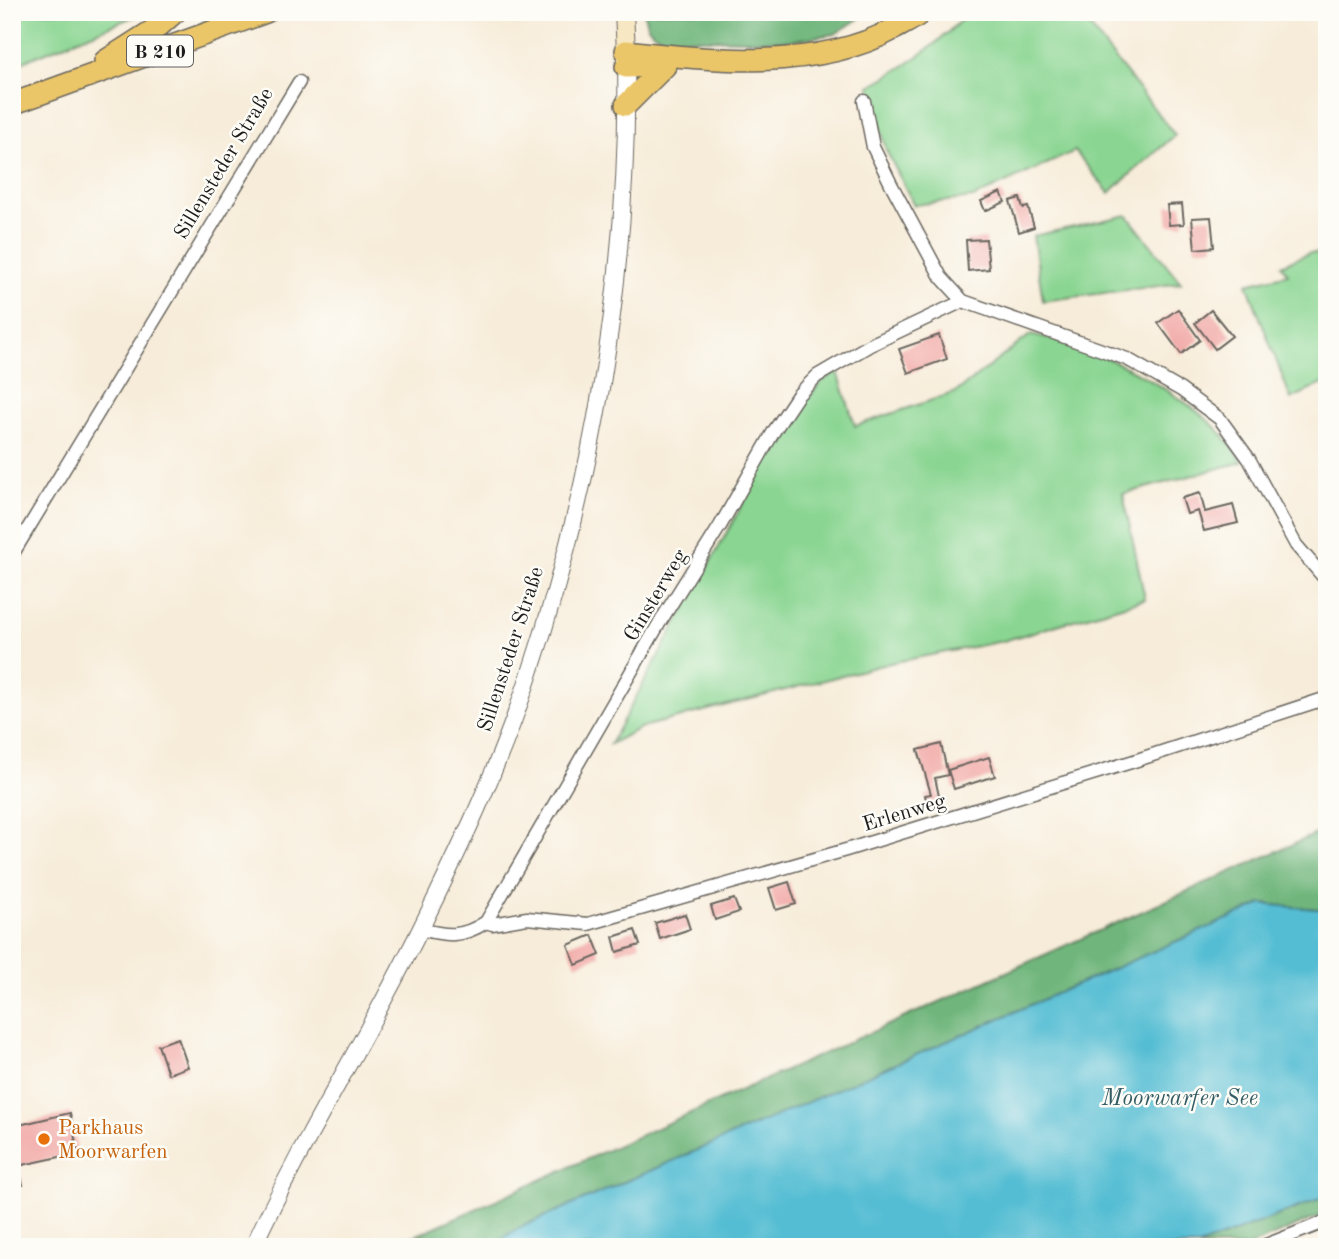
<svg xmlns="http://www.w3.org/2000/svg" width="1339" height="1259" font-family="'Old Standard TT',serif">
	<style>
		.green { fill: #8ad592; stroke: #537857; stroke-width: 2 }
		.forest { fill: #6fb67c; stroke: #46694c; stroke-width: 2 }
		.water { fill: #55bdd3; stroke: #386c78; stroke-width: 2 }
		.building { fill: #f1a5a3 }
		.lines { fill: none; stroke-linecap: round; stroke-linejoin: round }
		.minor-casing { stroke: #69655e; stroke-width: 15 }
		.tertiary-casing { stroke: #69655e; stroke-width: 18 }
		.secondary-casing { stroke: #69655e; stroke-width: 20 }
		.trunk-casing { stroke: #69655e; stroke-width: 24 }
		.minor { stroke: #fff; stroke-width: 12 }
		.tertiary { stroke: #fff; stroke-width: 16 }
		.secondary { stroke: #f7e8c3; stroke-width: 18 }
		.trunk { stroke: #ebc669; stroke-width: 21 }
		.food-dot { fill: #e8710a; stroke: #fdfcf7; stroke-width: 2.5 }
		.labels { text-anchor: middle; stroke-width: 5; stroke-linejoin: round; paint-order: stroke }
		.shield { fill: #fdfcf7; stroke: #605f5e; stroke-width: 2 }
		.shield-label { font-size: 19px; font-weight: bold; fill: #1c1c1c }
		.street-label { font-size: 21px; fill: #1c1c1c; stroke: #fdfcf7 }
		.food-label { font-size: 21px; fill: #c56008; stroke: #fdfcf7; text-anchor: start }
		.water-label { font-size: 23px; font-style: italic; fill: #335c65; stroke: #fdfcf7 }
	</style>
	<rect width="100%" height="100%" fill="#fdfcf7"/>
	<filter id="ink" filterUnits="userSpaceOnUse"><feTurbulence type="fractalNoise" baseFrequency=".0143" numOctaves="2"/><feDisplacementMap in="SourceGraphic" scale="14" xChannelSelector="R" yChannelSelector="G"/><feConvolveMatrix kernelMatrix="1 2 1 2 8 2 1 2 1" color-interpolation-filters="sRGB"/></filter>
	<filter id="wash" filterUnits="userSpaceOnUse"><feTurbulence type="fractalNoise" baseFrequency=".00686" numOctaves="4" result="noise"/><feDisplacementMap in="SourceGraphic" scale="28" xChannelSelector="R" yChannelSelector="G"/><feGaussianBlur stdDeviation="1.57" result="paint"/><feColorMatrix in="noise" values="0 0 0 0 0 0 0 0 0 0 0 0 0 0 0 0 0 1.4 0 .05"/><feComposite in="paint" operator="in"/></filter>
	<g filter="url(#wash)">
		<rect width="100%" height="100%" fill="#f7ecd9"/>
		<!-- green -->
		<g class="green">
			<polygon points="12,12 145,12 12,66"/>
			<path d="M968,12h110l97,123 -66,58 -34,-42 -102,47 -59,7 -28,-55 -16,-64c36,-20 70,-42 98,-74z"/>
			<polygon points="1127,215 1181,283 1043,301 1033,236"/>
			<polygon points="1309,253 1327,253 1327,382 1291,399 1247,284 1288,274 1281,265"/>
			<path d="M1030,335c14,3 30,4 43,9 54,20 142,65 169,118l-119,32 22,105 -142,42 -113,22 -248,64 -32,17 174,-315 39,-49 15,-8 17,54 101,-34z"/>
		</g>
		<!-- forest -->
		<g class="forest">
			<path d="M644,12h225l-34,22 -47,7 -122,-3c-15,-3 -20,-11 -22,-26z"/>
			<polygon points="1327,829 1327,910 1262,904 521,1227 487,1247 390,1247"/>
			<polygon points="1327,1196 1327,1213 1247,1247 1196,1247"/>
		</g>
		<!-- water -->
		<polygon class="water" points="1262,904 1327,910 1327,1196 1196,1247 487,1247 521,1227"/>
		<g id="blocks">
			<!-- building -->
			<g class="building">
				<polygon points="1001,192 1005,202 985,211 981,201"/>
				<polygon points="1020,198 1023,208 1028,207 1034,227 1019,232 1010,201"/>
				<polygon points="1182,204 1184,224 1169,225 1167,205"/>
				<polygon points="1211,217 1214,247 1195,249 1192,218"/>
				<polygon points="986,239 989,269 968,271 966,240"/>
				<polygon points="1178,309 1200,340 1181,354 1158,323"/>
				<polygon points="1211,310 1232,336 1215,349 1195,323"/>
				<polygon points="939,335 947,359 908,373 899,349"/>
				<polygon points="1200,493 1205,512 1233,505 1238,523 1204,531 1198,511 1187,514 1182,498"/>
				<polygon points="941,744 948,775 935,778 941,805 928,808 925,795 931,794 918,750"/>
				<polygon points="989,757 995,776 954,789 948,770"/>
				<polygon points="789,882 796,904 776,910 769,888"/>
				<polygon points="734,899 739,912 715,920 711,906"/>
				<polygon points="685,914 690,929 660,939 655,923"/>
				<polygon points="635,930 640,945 617,952 613,937"/>
				<polygon points="592,935 600,955 576,965 568,945"/>
				<polygon points="178,1038 188,1067 168,1074 158,1045"/>
				<polygon points="70,1113 78,1153 18,1166 23,1185 12,1187 12,1118 17,1117 19,1125"/>
			</g>
		</g>
	</g>
	<g filter="url(#ink)">
		<use href="#blocks" fill-opacity="0" stroke="#69655e" stroke-width="2"/>
		<g class="lines">
			<defs>
				<g id="minor">
					<polyline points="864,101 873,147 891,184 941,277 963,301 1127,359 1181,390 1220,419 1249,459 1296,545 1327,581"/>
					<polyline points="12,555 299,82"/>
					<polyline points="486,922 492,924 527,918 588,924 846,850 1131,762 1327,698"/>
					<path d="M420,929c27,7 42,9 66,-7l174,-300 60,-96 54,-95 24,-36 19,-19 53,-31 93,-44"/>
					<polyline points="1261,1247 1327,1221"/>
				</g>
				<path id="tertiary" d="M253,1247c50,-108 113,-208 166,-315 41,-83 81,-168 110,-256 66,-199 101,-409 97,-619"/>
				<polyline id="secondary" points="624,12 626,51"/>
				<g id="trunk">
					<path d="M626,51c85,10 191,20 268,-22 9,-5 20,-10 28,-17"/>
					<polyline points="105,61 158,27 175,12"/>
					<polyline points="626,67 663,66"/>
					<polyline points="12,104 266,12"/>
					<polyline points="626,105 665,66"/>
				</g>
			</defs>
			<!-- minor casing -->
			<use href="#minor" class="minor-casing"/>
			<!-- tertiary casing -->
			<use href="#tertiary" class="tertiary-casing"/>
			<!-- secondary casing -->
			<use href="#secondary" class="secondary-casing"/>
			<!-- trunk casing -->
			<use href="#trunk" class="trunk-casing"/>
			<!-- minor -->
			<use href="#minor" class="minor"/>
			<!-- tertiary -->
			<use href="#tertiary" class="tertiary"/>
			<!-- secondary -->
			<use href="#secondary" class="secondary"/>
			<!-- trunk -->
			<use href="#trunk" class="trunk"/>
		</g>
	</g>
	<!-- markers -->
	<circle class="food-dot" cx="44" cy="1139" r="7"/>
	<g class="labels">
		<!-- shield labels -->
		<rect class="shield" x="127" y="35.5" width="66" height="31" rx="5"/>
		<g class="shield-label">
			<text x="160" y="58">B 210</text>
		</g>
		<!-- street labels -->
		<g class="street-label">
			<text transform="translate(223 163) rotate(-59)" y="7">Sillensteder Straße</text>
			<text transform="translate(655 595) rotate(-59)" y="7">Ginsterweg</text>
			<text transform="translate(510 649) rotate(-72)" y="7">Sillensteder Straße</text>
			<text transform="translate(904 812) rotate(-17)" y="7">Erlenweg</text>
		</g>
		<!-- food labels -->
		<g class="food-label">
			<text x="58" y="1134">Parkhaus<tspan x="58" dy="24">Moorwarfen</tspan></text>
		</g>
		<!-- water labels -->
		<g class="water-label">
			<text x="1180" y="1105">Moorwarfer See</text>
		</g>
	</g>
	<!-- margin -->
	<rect width="1339" height="1259" fill="none" stroke="#fdfcf7" stroke-width="42"/>
</svg>
